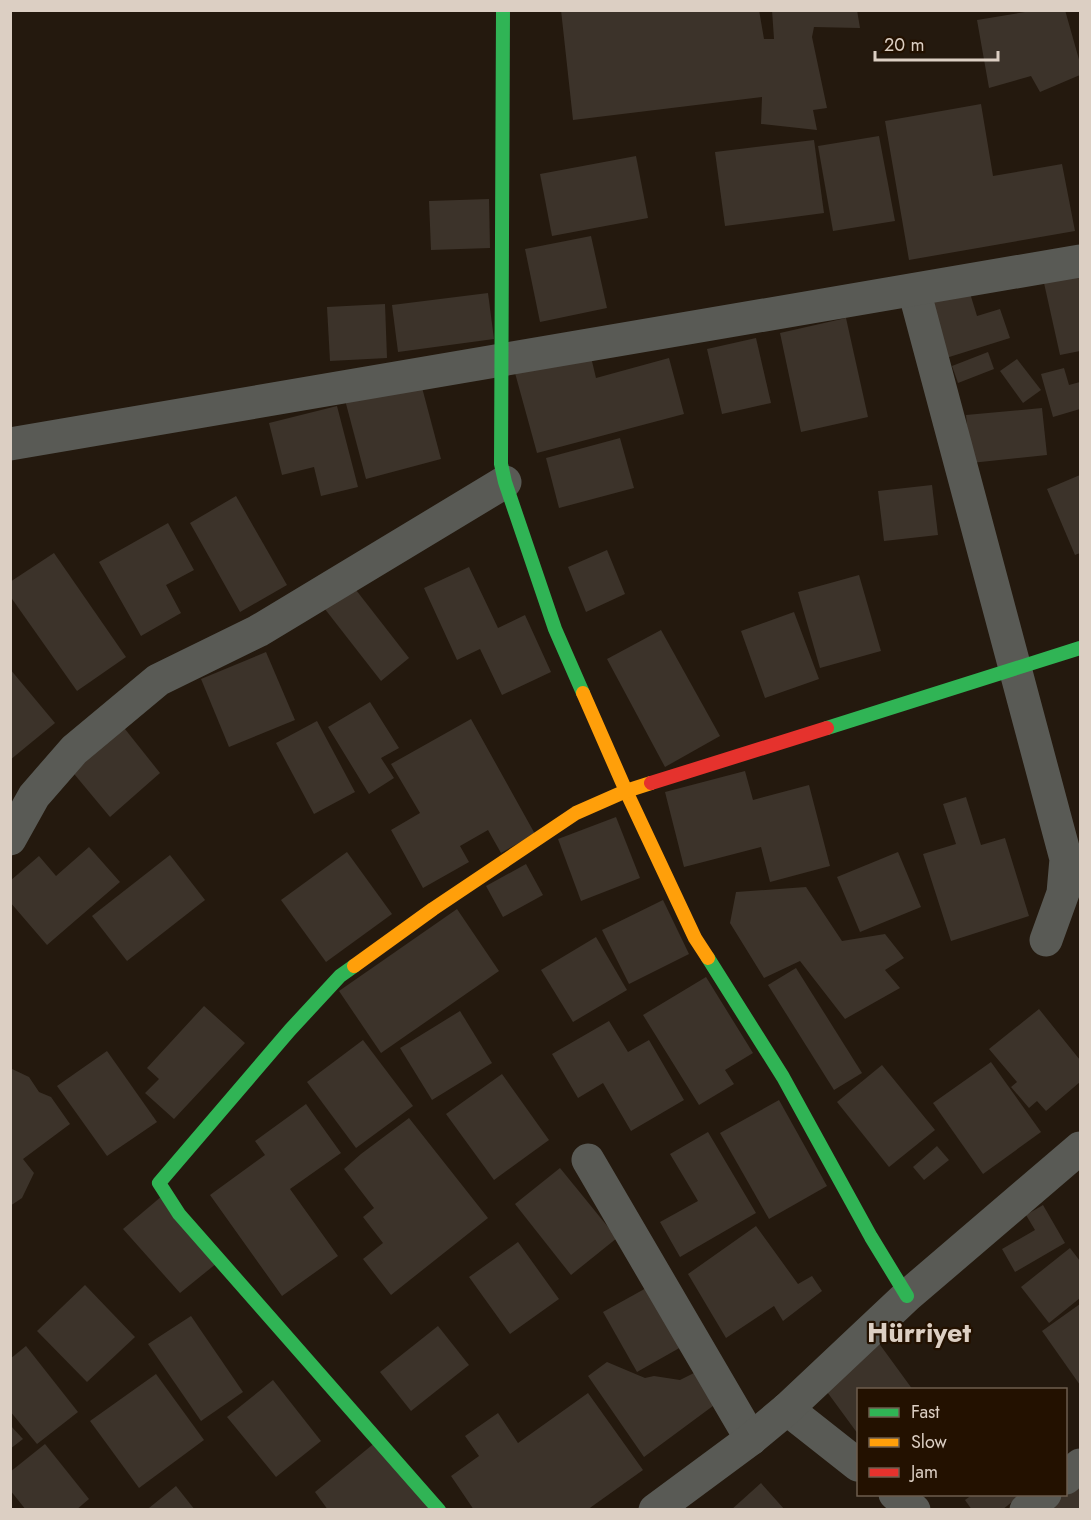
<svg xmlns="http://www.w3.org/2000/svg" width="1091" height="1520" font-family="Jost,sans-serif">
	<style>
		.building { fill: #3c332a }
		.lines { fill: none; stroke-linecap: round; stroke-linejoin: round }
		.street { stroke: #595a55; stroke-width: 33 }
		.fast { stroke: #30b455; stroke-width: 14 }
		.slow { stroke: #ff9f0a; stroke-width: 14 }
		.jam { stroke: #e5322d; stroke-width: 14 }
		.labels { text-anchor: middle; stroke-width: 4.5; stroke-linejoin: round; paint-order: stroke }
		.district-label { font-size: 27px; font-weight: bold; fill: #dccfc3; stroke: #231100 }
	</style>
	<rect width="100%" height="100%" fill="#24190e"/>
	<!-- building -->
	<g class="building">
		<polygon points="561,10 759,10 764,39 774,39 772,10 857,10 860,28 814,27 812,37 827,108 813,110 817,130 761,124 762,97 573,120"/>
		<polygon points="1037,10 1065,10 1080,63 1080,75 1040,92 1031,76 989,88 977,20"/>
		<polygon points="981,104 993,176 1062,164 1075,231 909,260 885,121"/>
		<polygon points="879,136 895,221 833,231 818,146"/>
		<polygon points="814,140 824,213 725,226 715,152"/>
		<polygon points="636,156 648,218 552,236 540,174"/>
		<polygon points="489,199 490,248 431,250 429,201"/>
		<polygon points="591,236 607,308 540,322 525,249"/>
		<polygon points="1080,266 1080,351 1060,355 1042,274"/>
		<polygon points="969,290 977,316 1000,309 1010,338 946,358 928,303"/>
		<polygon points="488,293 494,339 398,352 392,305"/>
		<polygon points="385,304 387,358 330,361 327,307"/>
		<polygon points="846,318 868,417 801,432 780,333"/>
		<polygon points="756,338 771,403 722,414 707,349"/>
		<polygon points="988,352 994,369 958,383 952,366"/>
		<polygon points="590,353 596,378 669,358 684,414 537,453 515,373"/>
		<polygon points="1017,359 1041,390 1023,403 1000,371"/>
		<polygon points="1064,368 1069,385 1080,382 1080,409 1053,417 1041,374"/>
		<polygon points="420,380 441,459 366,479 345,400"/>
		<polygon points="337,406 358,487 321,496 314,467 282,475 269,423"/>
		<polygon points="1042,408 1047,455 971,463 966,415"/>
		<polygon points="620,438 634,488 559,508 546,458"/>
		<polygon points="1080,475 1080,553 1075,555 1047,489"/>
		<polygon points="932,485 938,535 884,541 878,491"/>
		<polygon points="236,496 287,585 240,612 190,523"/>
		<polygon points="168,523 194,570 166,585 181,613 141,636 99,562"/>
		<polygon points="607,550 625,594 586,612 568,567"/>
		<polygon points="54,553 126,657 77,691 10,596 10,582"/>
		<polygon points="469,567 498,628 525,615 551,672 502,695 480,649 457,660 424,588"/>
		<polygon points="859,575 881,651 820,668 798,592"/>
		<polygon points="349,581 409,658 381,681 321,604"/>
		<polygon points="794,612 819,679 765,698 741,631"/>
		<polygon points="661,630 720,736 665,767 607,659"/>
		<polygon points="266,652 295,720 229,747 201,679"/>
		<polygon points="10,669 55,723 10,760"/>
		<polygon points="370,702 399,748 381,758 394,778 369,794 328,727"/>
		<polygon points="117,719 160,773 110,817 65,763"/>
		<polygon points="471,719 535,834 501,853 488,830 460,846 469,862 423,888 391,830 420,813 391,764"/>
		<polygon points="317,721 355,792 314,814 276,743"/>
		<polygon points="745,771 753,800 809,785 830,866 770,882 761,847 684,867 665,792"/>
		<polygon points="966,797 981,845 1005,838 1029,916 951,941 923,854 956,844 943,804"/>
		<polygon points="616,817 640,878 581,901 558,839"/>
		<polygon points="89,847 120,882 47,945 10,902 10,881 39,856 56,876"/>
		<polygon points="347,852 392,914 326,962 281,900"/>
		<polygon points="898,852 921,907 860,932 837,877"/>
		<polygon points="170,855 205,900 127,961 92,916"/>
		<polygon points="526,864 543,895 503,917 486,886"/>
		<polygon points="806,887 842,941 885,934 904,958 885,970 900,988 845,1019 800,961 764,978 730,923 736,892"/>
		<polygon points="663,900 689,954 629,984 602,930"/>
		<polygon points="457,909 499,971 381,1053 339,991"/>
		<polygon points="596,937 627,990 573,1022 541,970"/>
		<polygon points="796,968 862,1073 834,1090 768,985"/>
		<polygon points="706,977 753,1053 725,1070 734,1084 699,1105 643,1015"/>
		<polygon points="204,1006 245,1043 174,1119 145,1093 159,1079 147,1068"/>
		<polygon points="1039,1009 1080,1060 1080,1082 1046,1111 1037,1101 1029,1108 1011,1087 1017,1082 989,1049"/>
		<polygon points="460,1011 492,1063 432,1100 400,1048"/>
		<polygon points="609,1021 628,1052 649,1040 684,1100 631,1131 603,1083 578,1098 552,1054"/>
		<polygon points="363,1040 413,1106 356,1148 307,1082"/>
		<polygon points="107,1051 157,1122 107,1156 57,1086"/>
		<polygon points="991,1062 1041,1132 983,1174 933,1103"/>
		<polygon points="882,1065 935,1130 889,1167 837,1102"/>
		<polygon points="10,1068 29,1077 39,1092 51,1097 70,1124 23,1159 34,1173 22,1198 10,1206"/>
		<polygon points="502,1074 549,1140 494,1180 446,1114"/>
		<polygon points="779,1100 827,1186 769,1219 720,1133"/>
		<polygon points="306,1104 341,1153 290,1189 338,1256 282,1296 210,1195 265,1155 255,1141"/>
		<polygon points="409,1118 488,1218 391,1295 363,1259 383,1243 363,1217 374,1208 344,1169 361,1154"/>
		<polygon points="708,1132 756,1213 680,1257 660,1222 698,1201 670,1154"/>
		<polygon points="937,1146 949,1160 924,1180 913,1167"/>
		<polygon points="560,1168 617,1238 571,1275 515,1204"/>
		<polygon points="162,1196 217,1263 180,1293 123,1229"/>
		<polygon points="1043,1205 1065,1243 1015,1272 1002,1249 1035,1230 1026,1215"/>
		<polygon points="756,1226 798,1284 812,1276 822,1291 783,1321 774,1306 726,1338 688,1274"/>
		<polygon points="518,1242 559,1299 510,1334 469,1277"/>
		<polygon points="1070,1248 1080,1261 1080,1298 1049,1323 1021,1287"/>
		<polygon points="657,1282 690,1342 637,1372 603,1312"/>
		<polygon points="85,1285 135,1337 87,1382 37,1331"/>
		<polygon points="1080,1304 1080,1385 1042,1331"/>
		<polygon points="191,1316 243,1392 201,1421 148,1344"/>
		<polygon points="438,1326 469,1365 411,1411 380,1372"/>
		<polygon points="878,1342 913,1390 858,1390 858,1434 822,1385"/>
		<polygon points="26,1346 78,1412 37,1444 10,1411 10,1359"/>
		<polygon points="607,1362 645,1378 654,1376 680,1380 700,1370 721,1400 644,1457 588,1376"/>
		<polygon points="156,1374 204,1440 139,1488 90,1421"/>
		<polygon points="273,1380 321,1441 276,1477 227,1417"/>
		<polygon points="588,1393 643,1470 587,1510 474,1510 451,1476 479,1456 465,1436 498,1413 518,1443"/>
		<polygon points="10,1425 23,1439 10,1449"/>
		<polygon points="377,1441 432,1510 328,1510 315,1492"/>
		<polygon points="45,1444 89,1499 76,1510 26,1510 10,1490 10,1472"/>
		<polygon points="1080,1473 1080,1510 1041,1510 1054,1494 1066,1494 1066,1485"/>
		<polygon points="761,1483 785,1510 731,1510"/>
		<polygon points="176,1486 195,1510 150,1510 149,1508"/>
		<polygon points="973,1494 1022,1494 1002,1510 972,1510 965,1500"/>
	</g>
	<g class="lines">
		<!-- street -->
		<g class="street">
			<polyline points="914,290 1066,859 1063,893 1046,940"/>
			<polyline points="10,444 1080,261"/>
			<polyline points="10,839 34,796 74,750 158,680 258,631 505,482"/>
			<polyline points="588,1160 751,1439"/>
			<polyline points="787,1409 858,1465"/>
			<polyline points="1066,1478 1080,1465"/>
			<polyline points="895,1494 914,1510"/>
			<polyline points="655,1510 751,1439 787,1409 907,1296 1080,1148"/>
			<polyline points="1026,1510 1045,1494"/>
		</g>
		<!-- fast -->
		<g class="fast">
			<polyline points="503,10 501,464 505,482 555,629 583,693"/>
			<polyline points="827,728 1080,648"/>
			<polyline points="708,958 783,1077 871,1237 907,1296"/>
			<polyline points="354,966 340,976 290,1030 159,1183 179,1214 439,1510"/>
		</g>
		<!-- slow -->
		<g class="slow">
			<polyline points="583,693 626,791 695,938 708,958"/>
			<polyline points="354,966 433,909 576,813 626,791 651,783"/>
		</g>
		<!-- jam -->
		<polyline class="jam" points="651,783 827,728"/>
	</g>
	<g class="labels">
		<!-- district labels -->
		<g class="district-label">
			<text x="919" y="1342">Hürriyet</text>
		</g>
	</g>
	<!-- border -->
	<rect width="1091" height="1520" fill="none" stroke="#dccfc3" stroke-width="24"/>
	<!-- legend -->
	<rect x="857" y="1388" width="210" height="108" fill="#231100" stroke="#6d5d4e" stroke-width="1.5"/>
	<rect x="869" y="1408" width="30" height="9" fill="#30b455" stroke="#6d5d4e" stroke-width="1.5"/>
	<text x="911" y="1418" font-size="18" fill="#dccfc3">Fast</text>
	<rect x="869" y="1438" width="30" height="9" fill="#ff9f0a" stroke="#6d5d4e" stroke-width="1.5"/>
	<text x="911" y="1448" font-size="18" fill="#dccfc3">Slow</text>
	<rect x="869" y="1468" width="30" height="9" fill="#e5322d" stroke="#6d5d4e" stroke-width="1.5"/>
	<text x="911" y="1478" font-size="18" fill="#dccfc3">Jam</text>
	<!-- scale -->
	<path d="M875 51v9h123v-9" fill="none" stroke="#dccfc3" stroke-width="3"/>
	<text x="884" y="51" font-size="18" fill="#dccfc3" stroke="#231100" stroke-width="4.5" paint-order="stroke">20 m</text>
</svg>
